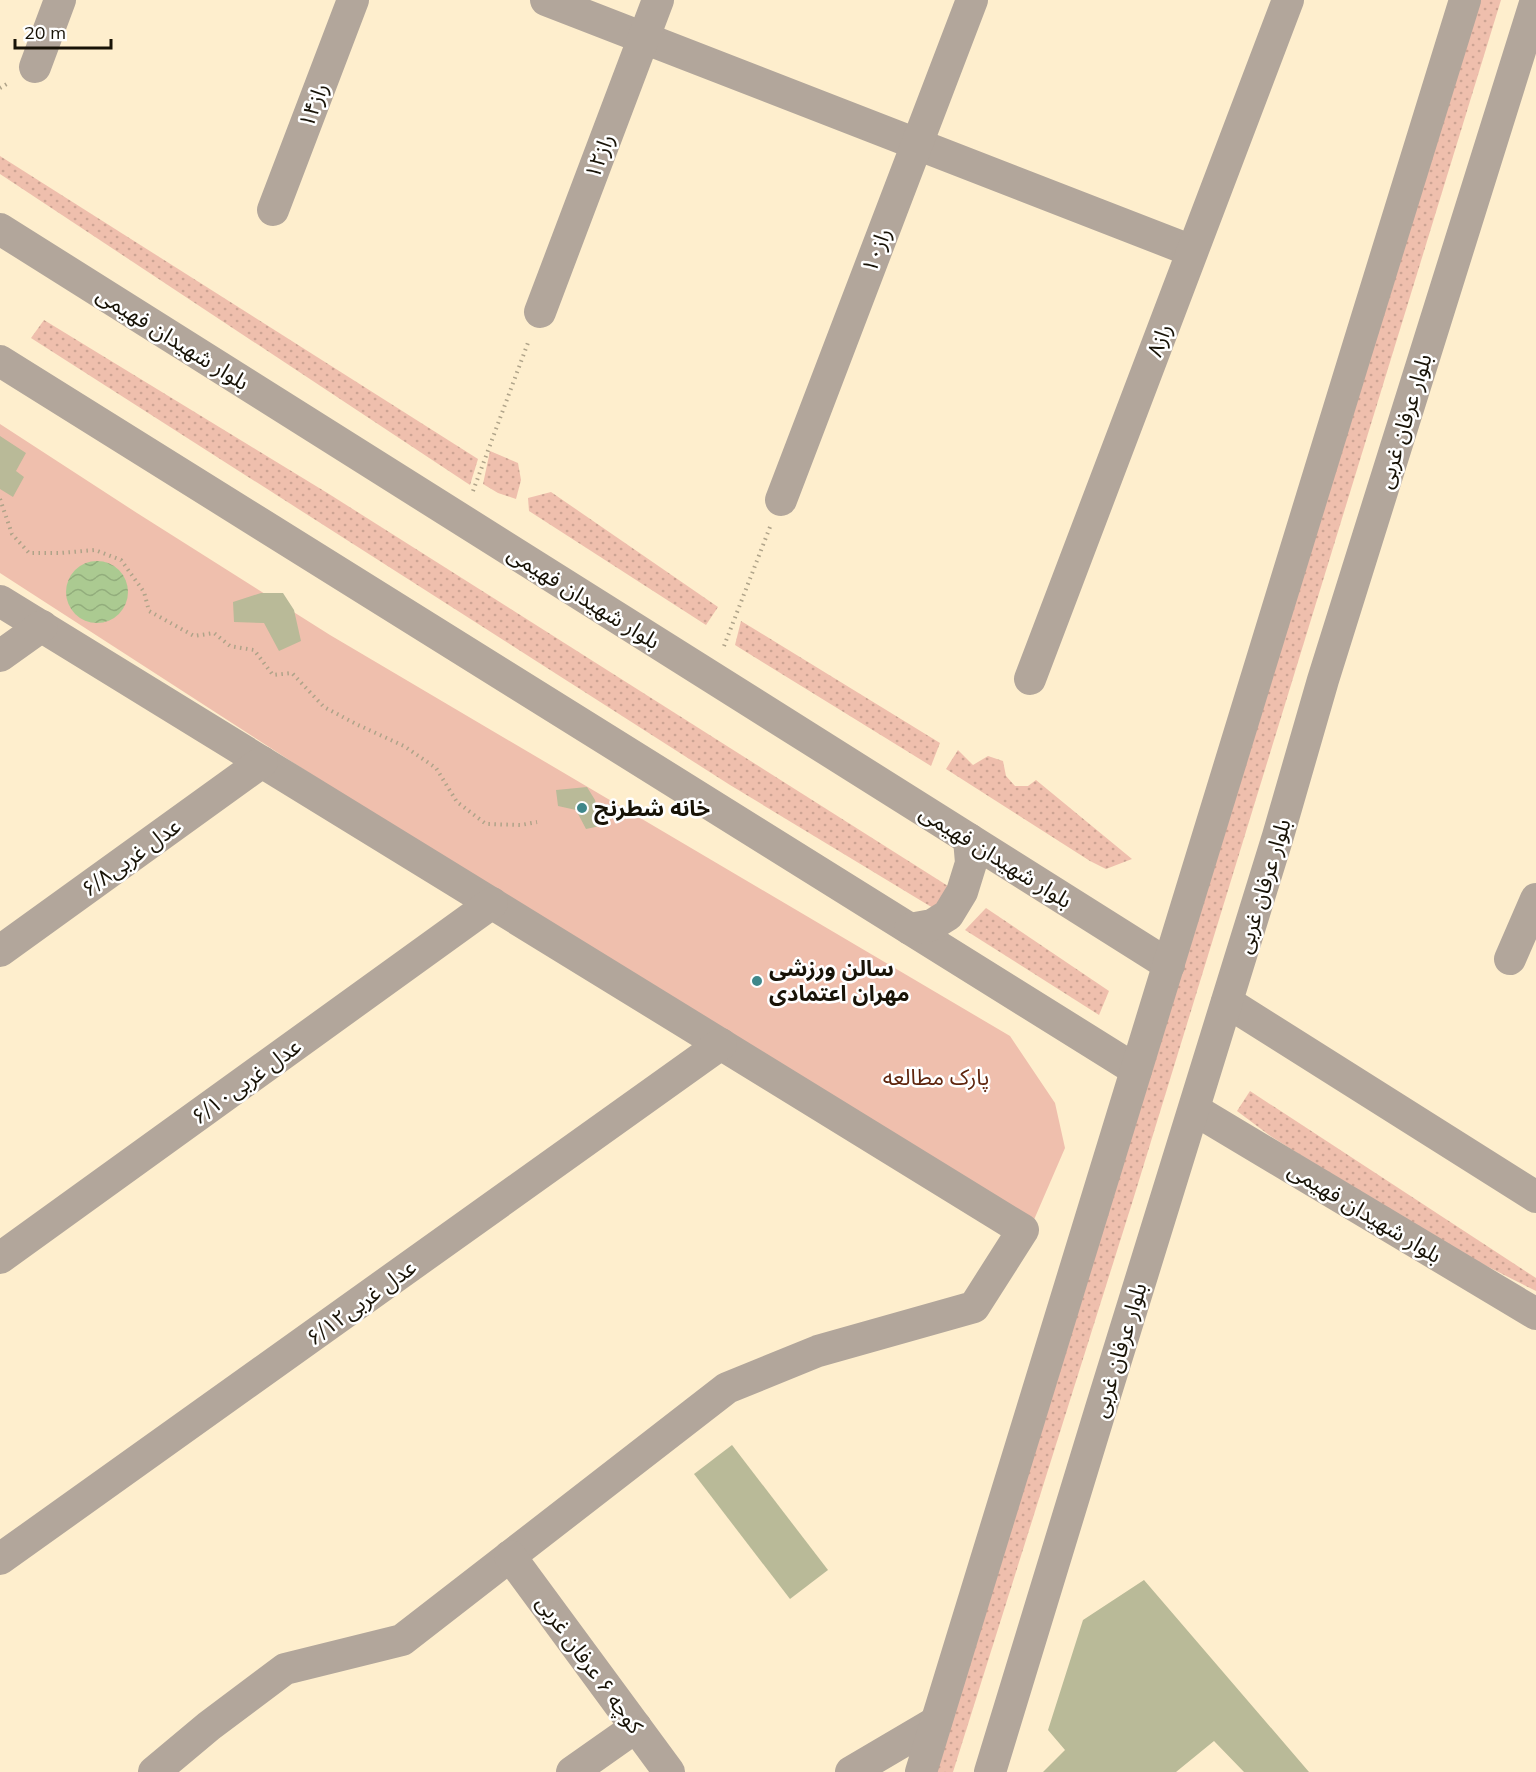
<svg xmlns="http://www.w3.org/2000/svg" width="1536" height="1772" font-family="Mulish,'Noto Sans Arabic',sans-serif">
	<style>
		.grass { fill: url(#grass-dots) }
		.park { fill: #efbfad }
		.water { fill: url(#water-waves) }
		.building { fill: #b9ba98 }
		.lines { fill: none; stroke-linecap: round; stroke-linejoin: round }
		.path { stroke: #afa389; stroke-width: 4; stroke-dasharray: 1.5 4.5; stroke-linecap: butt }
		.minor { stroke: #b2a69b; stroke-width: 32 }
		.poi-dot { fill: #3f878a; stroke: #fff; stroke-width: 2 }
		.labels { text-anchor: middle; stroke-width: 5; stroke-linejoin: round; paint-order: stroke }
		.street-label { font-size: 22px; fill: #181307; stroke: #fff }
		.poi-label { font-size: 22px; font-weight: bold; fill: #181307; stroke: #fff; text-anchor: start }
		.park-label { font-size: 22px; fill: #5f250d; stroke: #fff }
	</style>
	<defs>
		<pattern id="grass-dots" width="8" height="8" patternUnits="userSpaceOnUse" patternTransform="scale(1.5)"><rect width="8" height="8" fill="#efbfad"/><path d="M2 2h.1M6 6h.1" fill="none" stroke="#cca393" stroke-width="1.8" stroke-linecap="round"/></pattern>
		<pattern id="water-waves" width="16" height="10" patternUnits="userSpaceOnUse" patternTransform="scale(1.5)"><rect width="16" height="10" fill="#abca91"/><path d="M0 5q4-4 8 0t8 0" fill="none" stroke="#92ad7c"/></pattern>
	</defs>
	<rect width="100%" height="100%" fill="#feeecd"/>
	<!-- grass -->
	<g class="grass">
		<polygon points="1478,0 1501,0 1133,1200 953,1772 931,1772"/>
		<polygon points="0,156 478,459 470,485 0,174"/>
		<polygon points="44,320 329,494 948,886 938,911 730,785 31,338"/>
		<polygon points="490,451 518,463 521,480 516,499 498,493 483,484"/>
		<polygon points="551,492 718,607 706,625 529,511 528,498"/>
		<polygon points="741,621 940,743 931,766 735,645"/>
		<polygon points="958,750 973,765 988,756 1003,761 1006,776 1015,786 1028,786 1036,780 1132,859 1106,869 1090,861 946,769"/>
		<polygon points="986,908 1109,991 1099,1015 965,930"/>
		<polygon points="1250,1091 1536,1278 1536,1291 1431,1238 1269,1135 1237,1111"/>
	</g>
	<!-- park -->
	<polygon class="park" points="0,424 137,513 330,635 1010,1036 1055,1103 1065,1148 1033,1222 453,866 0,573"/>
	<!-- water -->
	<circle class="water" cx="97" cy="592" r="31"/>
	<!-- building -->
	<g class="building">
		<polygon points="0,436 26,453 16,471 24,477 13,497 0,489"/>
		<polygon points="261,593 283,593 294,610 301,641 279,651 264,623 234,622 233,602"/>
		<polygon points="587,787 595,800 600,826 586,829 576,810 558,806 556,790"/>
		<polygon points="732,1445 828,1570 790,1599 694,1474"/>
		<polygon points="1144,1580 1309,1772 1244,1772 1214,1741 1176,1772 1043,1772 1065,1750 1048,1730 1083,1620"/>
	</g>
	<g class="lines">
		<!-- path -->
		<g class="path">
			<polyline points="0,88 10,82"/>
			<polyline points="473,491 529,340"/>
			<polyline points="0,499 12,534 29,553 60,553 95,550 121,560 144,592 149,611 194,636 214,633 230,646 254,650 273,675 292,673 324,707 358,725 404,746 436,768 457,802 486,824 521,825 537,822"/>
			<polyline points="724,646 770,527"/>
		</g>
		<!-- minor -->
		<g class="minor">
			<polyline points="546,0 1192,251"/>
			<polyline points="35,67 60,0"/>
			<polyline points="273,210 353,0"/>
			<polyline points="0,229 1169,965"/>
			<polyline points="540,312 658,0"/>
			<polyline points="0,361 1136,1070"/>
			<polyline points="781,500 972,0"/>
			<polyline points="0,601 1023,1230 974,1307 818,1351 727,1388 402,1640 285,1669 209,1726 154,1772"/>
			<polyline points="0,656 42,626"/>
			<polyline points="1030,679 1288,0"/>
			<polyline points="910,929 932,925 948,915 962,892 971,863 969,839"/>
			<polyline points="0,951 262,762"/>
			<polyline points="1510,959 1536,899"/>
			<polyline points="1227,1002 1536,1197"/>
			<polyline points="1195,1110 1536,1314"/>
			<polyline points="0,1258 492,903"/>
			<polyline points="510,1556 669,1772"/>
			<polyline points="0,1559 721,1044"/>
			<polyline points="572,1772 636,1727"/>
			<polyline points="851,1772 936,1722"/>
			<path d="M921,1772c182,-591 361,-1182 544,-1772"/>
			<polyline points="990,1772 1102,1405 1278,836 1323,680 1536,0"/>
		</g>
	</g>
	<!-- markers -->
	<g class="poi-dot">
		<circle cx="582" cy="808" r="6"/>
		<circle cx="757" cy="981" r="6"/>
	</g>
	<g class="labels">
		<!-- street labels -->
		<g class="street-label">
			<text transform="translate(313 105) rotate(-69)" y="8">راز۱۴</text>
			<text transform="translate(599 156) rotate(-69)" y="8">راز۱۲</text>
			<text transform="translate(876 250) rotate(-69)" y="8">راز۱۰</text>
			<text transform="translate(173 338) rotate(32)" y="8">بلوار شهیدان فهیمی</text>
			<text transform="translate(1159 340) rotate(-69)" y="8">راز۸</text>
			<text transform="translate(1404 421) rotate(-73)" y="8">بلوار عرفان غربی</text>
			<text transform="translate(584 597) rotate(32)" y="8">بلوار شهیدان فهیمی</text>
			<text transform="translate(996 856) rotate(32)" y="8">بلوار شهیدان فهیمی</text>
			<text transform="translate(131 857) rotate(-36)" y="8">۶/۸عدل غربی</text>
			<text transform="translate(1263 886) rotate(-73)" y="8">بلوار عرفان غربی</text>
			<text transform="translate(246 1081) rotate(-36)" y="8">۶/۱۰عدل غربی</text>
			<text transform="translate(1365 1212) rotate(31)" y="8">بلوار شهیدان فهیمی</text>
			<text transform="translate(361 1302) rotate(-36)" y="8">۶/۱۲عدل غربی</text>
			<text transform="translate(1119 1350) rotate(-73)" y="8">بلوار عرفان غربی</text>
			<text transform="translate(590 1664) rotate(54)" y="8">کوچه ۶ عرفان غربی</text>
		</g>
		<!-- poi labels -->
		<g class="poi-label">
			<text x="594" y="816">خانه شطرنج</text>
			<text x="769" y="976">سالن ورزشی<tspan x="769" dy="25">مهران اعتمادی</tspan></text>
		</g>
		<!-- park labels -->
		<g class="park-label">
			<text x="936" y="1085">پارک مطالعه</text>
		</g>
	</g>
	<!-- scale -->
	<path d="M15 39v9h96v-9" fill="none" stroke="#181307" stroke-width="3"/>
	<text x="24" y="39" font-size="18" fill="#181307" stroke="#ffffff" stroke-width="4.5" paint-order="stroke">20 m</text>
</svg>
